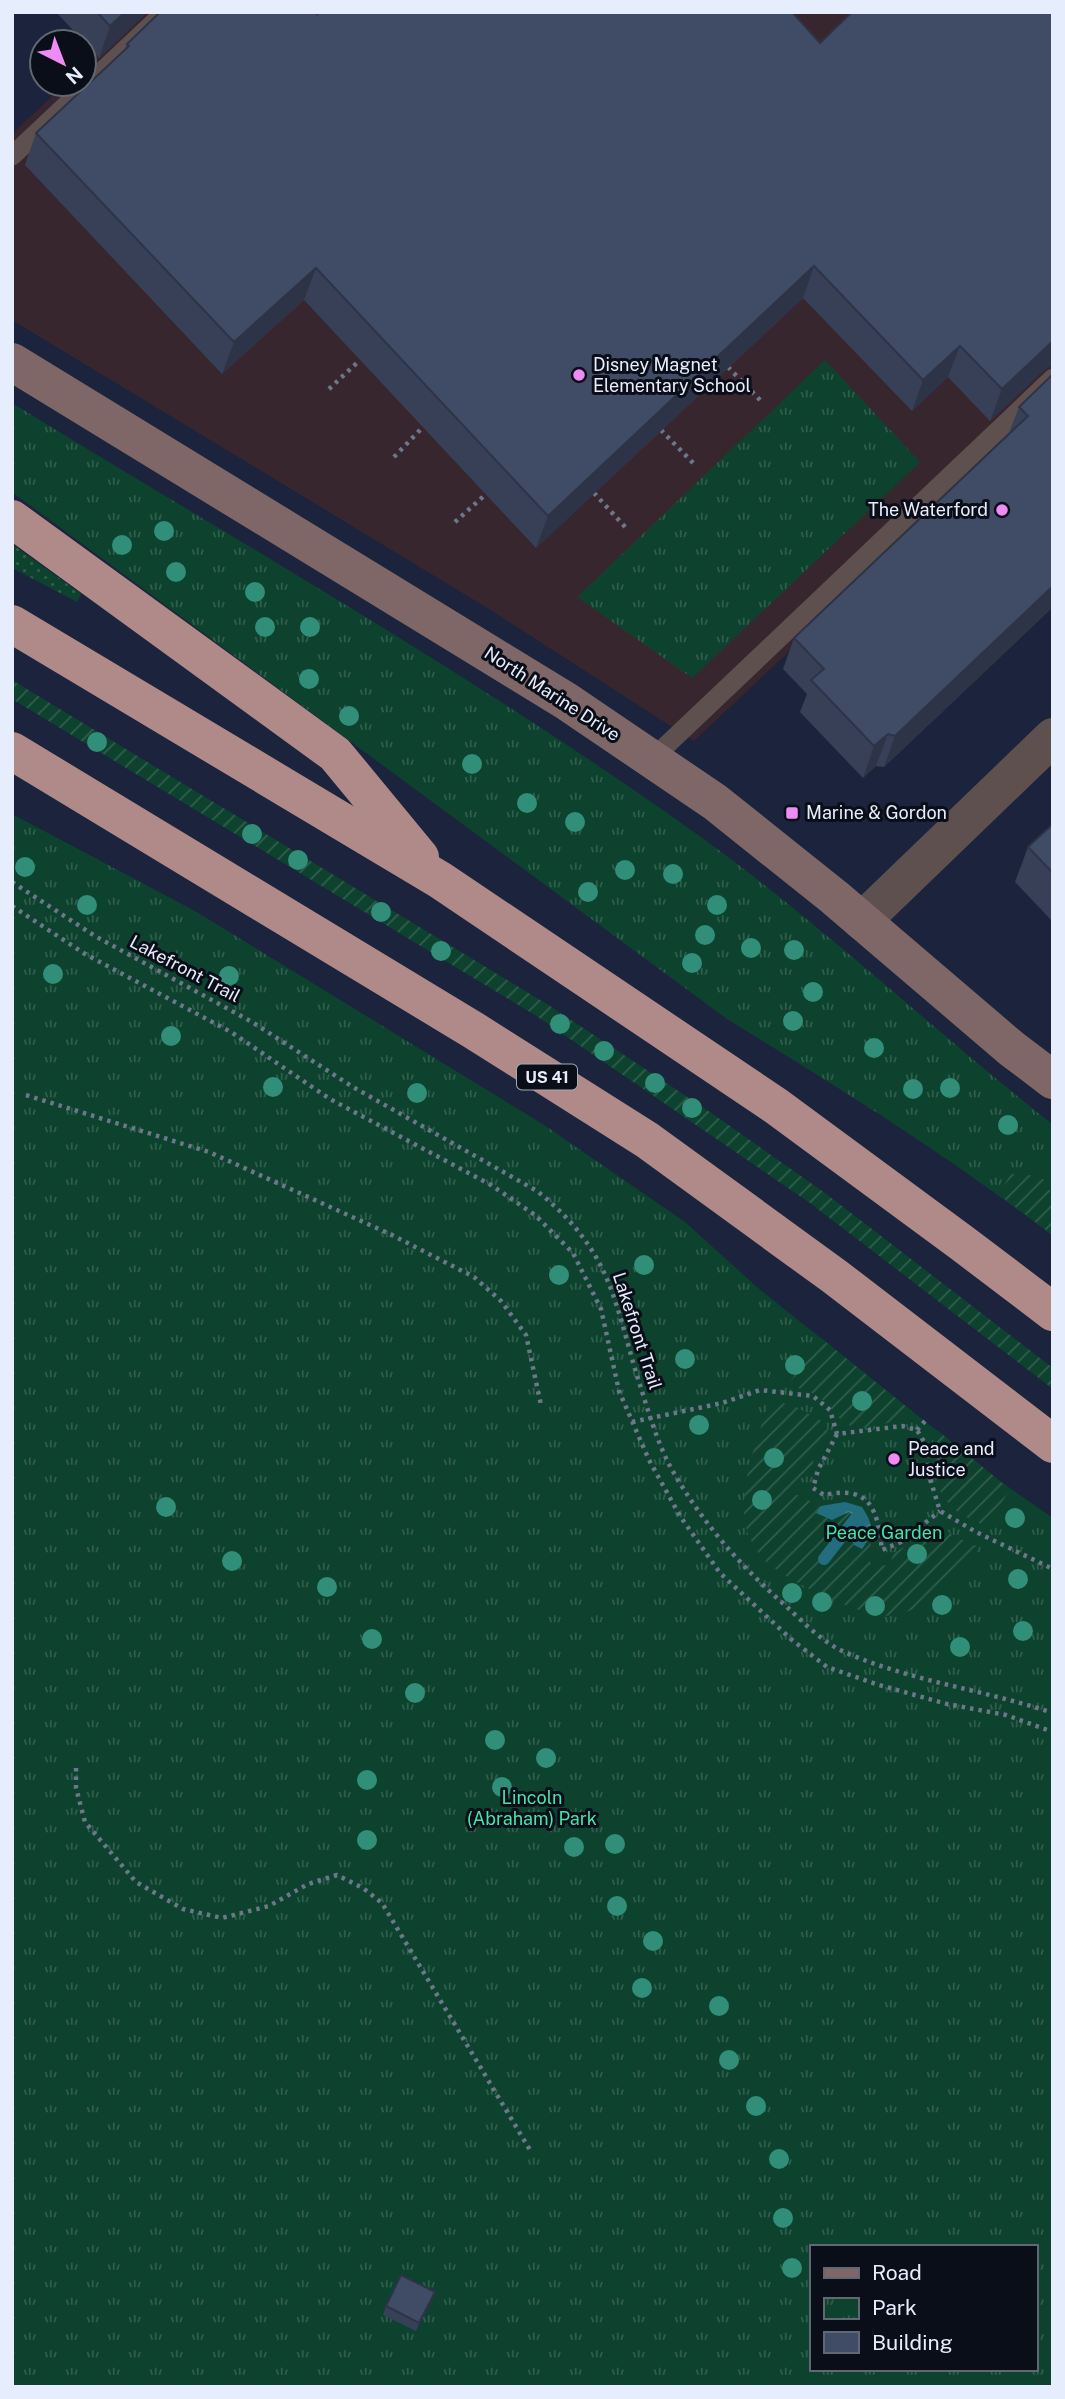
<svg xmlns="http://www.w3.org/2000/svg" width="1065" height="2399" font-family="'Public Sans',sans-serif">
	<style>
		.education { fill: #38262e }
		.grass { fill: url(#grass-dots) }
		.park { fill: url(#park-tufts); fill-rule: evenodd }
		.garden { fill: url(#garden-furrows) }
		.water { fill: url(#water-ripples) }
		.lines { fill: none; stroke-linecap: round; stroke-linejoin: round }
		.stream { stroke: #226e7e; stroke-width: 12 }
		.path { stroke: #6d768a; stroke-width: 4.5; stroke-dasharray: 3.5 5; stroke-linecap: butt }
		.lane { stroke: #5f5050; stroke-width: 19 }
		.street { stroke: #5f5050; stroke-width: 38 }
		.secondary { stroke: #806767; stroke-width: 38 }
		.highway { stroke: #af8a89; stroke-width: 38 }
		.tree { fill: #318e78 }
		.wall { fill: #374057 }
		.shaded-wall { fill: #2d3447 }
		.building { fill: #404b65; stroke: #2d3447; stroke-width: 2 }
		.poi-dot { fill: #ee8bf7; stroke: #0a0e18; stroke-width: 2.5 }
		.labels { text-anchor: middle; stroke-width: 6; stroke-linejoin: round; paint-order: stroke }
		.shield { fill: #0a0e18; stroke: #a4aab8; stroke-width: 2 }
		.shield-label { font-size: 16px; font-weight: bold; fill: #e6edfd }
		.poi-label { font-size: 18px; fill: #e6edfd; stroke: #0a0e18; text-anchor: start }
		.street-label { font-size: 18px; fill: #e6edfd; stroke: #0a0e18 }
		.park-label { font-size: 18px; fill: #43e4a9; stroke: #0a0e18 }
	</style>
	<defs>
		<pattern id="grass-dots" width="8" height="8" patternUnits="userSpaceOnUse" patternTransform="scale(1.75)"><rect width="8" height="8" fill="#0d422e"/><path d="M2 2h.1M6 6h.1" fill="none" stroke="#305e4d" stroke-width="1.8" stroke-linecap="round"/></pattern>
		<pattern id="park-tufts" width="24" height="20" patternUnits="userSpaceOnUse" patternTransform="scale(1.75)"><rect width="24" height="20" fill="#0d422e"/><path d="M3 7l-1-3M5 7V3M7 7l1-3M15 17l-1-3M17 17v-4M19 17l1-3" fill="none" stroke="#305e4d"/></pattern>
		<pattern id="garden-furrows" width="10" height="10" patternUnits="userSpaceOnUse" patternTransform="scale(1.75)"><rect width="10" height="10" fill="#0d422e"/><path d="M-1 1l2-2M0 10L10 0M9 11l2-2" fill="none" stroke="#305e4d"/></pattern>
		<pattern id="water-ripples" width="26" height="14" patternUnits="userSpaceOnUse" patternTransform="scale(1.75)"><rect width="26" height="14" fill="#226e7e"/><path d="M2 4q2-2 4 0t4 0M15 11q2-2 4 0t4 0" fill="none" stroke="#428391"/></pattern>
	</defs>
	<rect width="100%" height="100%" fill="#1b243c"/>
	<!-- education -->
	<polygon class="education" points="142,12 1053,12 1053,403 694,741 489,609 12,320 12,134 65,84 84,84 84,66"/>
	<!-- grass -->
	<polygon class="grass" points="12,544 81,594 77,602 12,568"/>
	<!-- park -->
	<g class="park">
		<polygon points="825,360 920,462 692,678 577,597"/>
		<path d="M12,403c223,137 451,266 665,417 132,92 250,205 376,305v111c-104,-80 -215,-149 -326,-217l-715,-527z"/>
		<path d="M12,814l183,97 349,214 141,97 73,66 243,194 52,36v869h-1041zM811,2247h224v122h-224z"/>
	</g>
	<!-- garden -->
	<g class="garden">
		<polygon points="12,680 550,1006 707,1110 825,1193 1053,1368 1053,1389 810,1203 538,1017 12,699"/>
		<path d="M1011,1174l29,2c17,19 13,29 13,53l-3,4 -52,-39z"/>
		<path d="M821,1338l92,74c-14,9 -52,22 -68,11 -6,-4 -10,-11 -15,-16 -12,-14 -25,-18 -43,-21z"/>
		<path d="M769,1402l22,2 36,20 1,16c-18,10 -12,19 -18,36l-9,2 -6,16 26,12 -4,7 32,-1 7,6 2,5 -6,18 10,7 9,-11 -1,27 19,2 5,-13 36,-21 16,-1 33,18c-20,28 -47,55 -81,66 -28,8 -115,-36 -135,-56 -6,-6 -13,-20 -16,-28 -11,-39 10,-92 22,-129z"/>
		<path d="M937,1430l73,59 -23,38c-13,-7 -29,-12 -38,-23 -17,-20 -23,-50 -12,-74z"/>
	</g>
	<!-- water -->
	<path class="water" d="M845,1502l17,5c11,17 13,25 0,42l-8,-4 -2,-4 6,-18 -2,-5 -7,-6 -17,8 -16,-7 5,-7z"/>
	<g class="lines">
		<!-- stream -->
		<polyline class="stream" points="824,1559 856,1518"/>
		<!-- path -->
		<g class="path">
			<polyline points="728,367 763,403"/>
			<polyline points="329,389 360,360"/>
			<polyline points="661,430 695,465"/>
			<polyline points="394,457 423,427"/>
			<polyline points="594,493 627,529"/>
			<polyline points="455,522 486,494"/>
			<path d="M12,882l83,54 157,86 101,65 184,104c29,23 54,51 69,86 15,34 23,76 35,111 8,26 17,56 30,80 30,53 69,98 115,138 19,18 38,38 63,48 66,28 136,36 204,59"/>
			<polyline points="12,906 85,954 231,1032 330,1099 491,1185 535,1215 573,1253 601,1309 619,1391 649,1460 680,1516 720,1573 792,1640 827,1667 879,1685 947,1704 1006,1715 1053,1732"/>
			<polyline points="26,1095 209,1152 392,1235 474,1277 501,1301 526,1335 541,1405"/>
			<polyline points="632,1422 722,1403 760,1390 813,1396 830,1410 837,1434 902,1426 917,1430 924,1442 928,1472 940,1511 976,1532 1053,1569"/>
			<polyline points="917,1430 925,1421"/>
			<path d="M837,1434l-19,36 -5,18 11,7c47,-10 53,14 58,55l19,-8 39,-31"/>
			<polyline points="76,1768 76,1788 85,1822 136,1882 183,1909 222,1918 269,1906 308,1884 337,1875 363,1888 382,1903 530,2150"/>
		</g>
		<!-- lane -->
		<g class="lane">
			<polyline points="12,156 165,12"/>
			<polyline points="652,759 1053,378"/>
		</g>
		<!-- street -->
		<polyline class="street" points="862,921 1053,737"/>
		<!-- secondary -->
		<polyline class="secondary" points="12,362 566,701 715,802 834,897 1012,1049 1053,1080"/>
		<!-- highway -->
		<g class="highway">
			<polyline points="12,519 335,754 420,857"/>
			<polyline points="12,624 440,880 776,1106 962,1243 1053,1312"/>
			<polyline points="12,751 473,1030 647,1140 834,1276 1053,1444"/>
		</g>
	</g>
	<!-- trees -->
	<g class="tree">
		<circle cx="164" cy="531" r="10"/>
		<circle cx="122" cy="545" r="10"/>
		<circle cx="176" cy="572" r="10"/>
		<circle cx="255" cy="592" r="10"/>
		<circle cx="265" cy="627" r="10"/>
		<circle cx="310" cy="627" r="10"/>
		<circle cx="309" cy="679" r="10"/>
		<circle cx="349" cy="716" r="10"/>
		<circle cx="97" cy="742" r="10"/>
		<circle cx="472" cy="764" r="10"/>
		<circle cx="527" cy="803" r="10"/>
		<circle cx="575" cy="822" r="10"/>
		<circle cx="252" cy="834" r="10"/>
		<circle cx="298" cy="860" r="10"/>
		<circle cx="25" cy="867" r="10"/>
		<circle cx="625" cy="870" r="10"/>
		<circle cx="673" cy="874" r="10"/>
		<circle cx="588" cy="892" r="10"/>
		<circle cx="87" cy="905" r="10"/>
		<circle cx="717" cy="905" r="10"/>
		<circle cx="381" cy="912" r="10"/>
		<circle cx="705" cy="935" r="10"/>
		<circle cx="751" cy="948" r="10"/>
		<circle cx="794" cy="950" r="10"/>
		<circle cx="441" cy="951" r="10"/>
		<circle cx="692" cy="963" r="10"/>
		<circle cx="53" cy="974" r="10"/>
		<circle cx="229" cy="976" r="10"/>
		<circle cx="813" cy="992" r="10"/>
		<circle cx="793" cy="1021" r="10"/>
		<circle cx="560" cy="1024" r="10"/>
		<circle cx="171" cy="1036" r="10"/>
		<circle cx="874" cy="1048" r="10"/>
		<circle cx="604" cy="1051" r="10"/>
		<circle cx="655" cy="1083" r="10"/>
		<circle cx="273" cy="1087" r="10"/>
		<circle cx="950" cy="1088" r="10"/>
		<circle cx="913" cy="1089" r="10"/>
		<circle cx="417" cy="1093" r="10"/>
		<circle cx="692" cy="1108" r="10"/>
		<circle cx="1008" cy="1125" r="10"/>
		<circle cx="644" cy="1265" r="10"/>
		<circle cx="559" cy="1275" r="10"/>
		<circle cx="685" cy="1359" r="10"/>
		<circle cx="795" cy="1365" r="10"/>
		<circle cx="862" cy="1401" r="10"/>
		<circle cx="699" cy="1425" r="10"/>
		<circle cx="774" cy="1458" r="10"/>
		<circle cx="762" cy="1500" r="10"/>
		<circle cx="166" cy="1507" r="10"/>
		<circle cx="1015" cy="1518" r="10"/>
		<circle cx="917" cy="1554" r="10"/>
		<circle cx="232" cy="1561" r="10"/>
		<circle cx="1018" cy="1579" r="10"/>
		<circle cx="327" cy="1587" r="10"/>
		<circle cx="792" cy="1593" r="10"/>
		<circle cx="822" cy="1602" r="10"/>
		<circle cx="942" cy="1605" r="10"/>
		<circle cx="875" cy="1606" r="10"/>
		<circle cx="1023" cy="1631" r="10"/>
		<circle cx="372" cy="1639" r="10"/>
		<circle cx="960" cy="1647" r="10"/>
		<circle cx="415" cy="1693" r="10"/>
		<circle cx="495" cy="1740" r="10"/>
		<circle cx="546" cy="1758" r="10"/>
		<circle cx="367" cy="1780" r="10"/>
		<circle cx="502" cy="1787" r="10"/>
		<circle cx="367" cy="1840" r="10"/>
		<circle cx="615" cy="1844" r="10"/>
		<circle cx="574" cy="1847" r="10"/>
		<circle cx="617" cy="1906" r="10"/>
		<circle cx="653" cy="1941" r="10"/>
		<circle cx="642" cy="1988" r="10"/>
		<circle cx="719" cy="2006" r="10"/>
		<circle cx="729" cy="2060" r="10"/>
		<circle cx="756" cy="2106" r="10"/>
		<circle cx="779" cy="2159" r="10"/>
		<circle cx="783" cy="2218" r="10"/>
		<circle cx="792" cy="2268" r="10"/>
	</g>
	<!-- wall -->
	<g class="wall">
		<polygon points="56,12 147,12 99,58"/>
		<polygon points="1053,12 1053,367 1051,366 1045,369 990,421 948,377 912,411 803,298 536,548 304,300 222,374 25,165 36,133 124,51 127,44 317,14 820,43"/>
		<polygon points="1053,374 1053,607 884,767 876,766 863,778 800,712 807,694 783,669 794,638 1008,435 1019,407"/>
		<polygon points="1053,824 1053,922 1015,882 1028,847"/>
		<polygon points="432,2300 416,2331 383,2315 386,2306"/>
	</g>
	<!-- shaded-wall -->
	<g class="shaded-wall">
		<polygon points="125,12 147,12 99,58 110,26"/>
		<polygon points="814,266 803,298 536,548 548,516"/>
		<polygon points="316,268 304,300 222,374 234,342"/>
		<polygon points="1053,341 1053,361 1051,366 1045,369 990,421 1002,389"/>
		<polygon points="960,346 948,377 912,411 923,380"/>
		<polygon points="1053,586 1053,607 884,767 895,736"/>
		<polygon points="888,734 876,766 863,778 874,746"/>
		<polygon points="435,2292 432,2300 416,2331 419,2323"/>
	</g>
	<!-- building -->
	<g class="building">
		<polygon points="97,12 125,12 110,26"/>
		<polygon points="160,12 316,12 317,14 319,12 792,12 820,43 852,12 1053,12 1053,341 1002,389 960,346 923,380 814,266 548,516 316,268 234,342 36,133 129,46 127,44"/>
		<polygon points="1053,374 1053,586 895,736 888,734 874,746 811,680 824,669 794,638 1028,416 1019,407"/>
		<polygon points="1053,824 1053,873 1028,847"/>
		<polygon points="401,2275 435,2292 419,2323 386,2306"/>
	</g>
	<!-- markers -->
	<g class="poi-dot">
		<circle cx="579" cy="375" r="7"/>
		<circle cx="1002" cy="510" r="7"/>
		<rect x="785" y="806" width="14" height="14" rx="3.5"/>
		<circle cx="894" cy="1459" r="7"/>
	</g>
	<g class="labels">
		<!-- shield labels -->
		<rect class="shield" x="517" y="1064.5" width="60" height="25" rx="5"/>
		<g class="shield-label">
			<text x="547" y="1083">US 41</text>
		</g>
		<!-- poi labels -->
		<g class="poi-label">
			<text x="593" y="371">Disney Magnet<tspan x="593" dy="21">Elementary School</tspan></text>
			<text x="988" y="516" text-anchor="end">The Waterford</text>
			<text x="806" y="819">Marine &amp; Gordon</text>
			<text x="908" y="1455">Peace and<tspan x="908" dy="21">Justice</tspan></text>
		</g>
		<!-- street labels -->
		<g class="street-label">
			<text transform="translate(552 694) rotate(33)" y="6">North Marine Drive</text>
			<text transform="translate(185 969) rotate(28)" y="6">Lakefront Trail</text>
			<text transform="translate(637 1331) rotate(72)" y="6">Lakefront Trail</text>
		</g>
		<!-- park labels -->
		<g class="park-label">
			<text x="884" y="1539">Peace Garden</text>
			<text x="532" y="1804">Lincoln<tspan x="532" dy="21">(Abraham) Park</tspan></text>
		</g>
	</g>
	<!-- border -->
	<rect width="1065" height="2399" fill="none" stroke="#e6edfd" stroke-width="28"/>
	<!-- legend -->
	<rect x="810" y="2245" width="228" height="126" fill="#0a0e18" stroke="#626774" stroke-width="2"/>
	<rect x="824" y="2268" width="35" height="10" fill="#806767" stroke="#626774" stroke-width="2"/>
	<text x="872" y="2280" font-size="21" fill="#e6edfd">Road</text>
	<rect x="824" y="2298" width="35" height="21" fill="url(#park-tufts)" stroke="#626774" stroke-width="2"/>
	<text x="872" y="2315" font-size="21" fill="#e6edfd">Park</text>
	<rect x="824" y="2332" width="35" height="21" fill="#404b65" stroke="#626774" stroke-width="2"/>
	<text x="872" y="2350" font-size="21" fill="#e6edfd">Building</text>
	<!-- north arrow -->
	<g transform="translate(63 63) rotate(138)"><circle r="33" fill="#0a0e18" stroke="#626774" stroke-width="2"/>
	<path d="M0-5L12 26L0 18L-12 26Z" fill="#ee8bf7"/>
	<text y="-10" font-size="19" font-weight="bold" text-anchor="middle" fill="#e6edfd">N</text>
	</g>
</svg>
